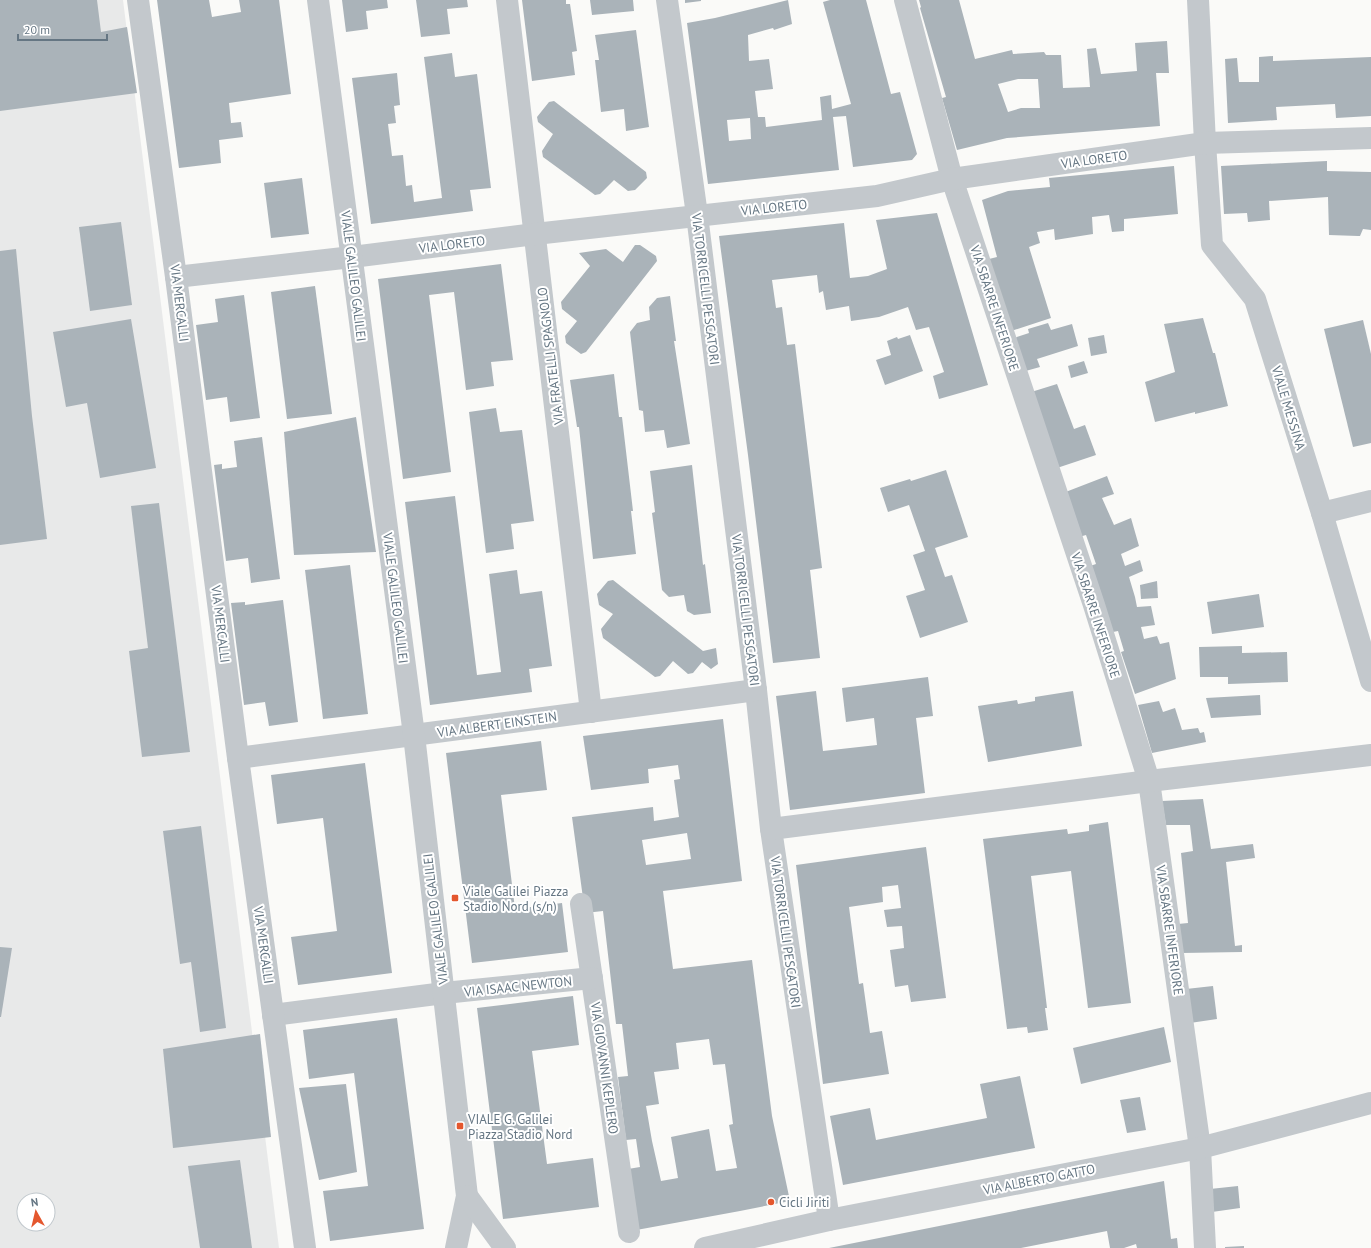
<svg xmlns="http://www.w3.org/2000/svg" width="1371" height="1248" font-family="'PT Sans',sans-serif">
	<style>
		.built { fill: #e8e9e9; fill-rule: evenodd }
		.building { fill: #aab3b9; fill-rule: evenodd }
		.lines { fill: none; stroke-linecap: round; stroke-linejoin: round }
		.minor { stroke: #c3c8cc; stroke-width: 22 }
		.tertiary { stroke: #c3c8cc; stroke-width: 22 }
		.poi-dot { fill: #e4572e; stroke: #fff; stroke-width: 1.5 }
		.labels { text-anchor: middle; stroke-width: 4; stroke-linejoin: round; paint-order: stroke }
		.street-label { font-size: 13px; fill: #657683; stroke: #fff }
		.poi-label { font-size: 13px; fill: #657683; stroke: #fff; text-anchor: start }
	</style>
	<rect width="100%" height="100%" fill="#fafaf8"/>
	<!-- built -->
	<path class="built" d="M0,0h123l156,1248h-279zM24,1200h24v24h-24z"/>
	<!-- building -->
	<g class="building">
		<polygon points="0,0 97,0 101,32 127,27 137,93 0,111"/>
		<polygon points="157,0 209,0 212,17 241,12 239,0 279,0 291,94 229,103 231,123 241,122 243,137 219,140 221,163 179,168"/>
		<polygon points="342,0 387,0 388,8 366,11 368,29 346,32"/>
		<polygon points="416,0 467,0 468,7 447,9 450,34 421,37"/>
		<polygon points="522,0 566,0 566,4 570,4 577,51 572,52 575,75 532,81"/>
		<polygon points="590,0 633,0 634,11 592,15"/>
		<polygon points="685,0 701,0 701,1 685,3"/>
		<path d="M788,0l4,24 -18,6 -1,-2 -25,7 1,26 20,-2 4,30 -18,2 3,26h7l1,10 56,-7 -2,-23 11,-2 1,14 19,-5 -28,-102 7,-2h36l25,94 9,-2 17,62 -5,6 -59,7 -7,-51 -13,1 6,53 -131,14 -21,-161 28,-5zM750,118l1,21 -22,2 -2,-21z"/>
		<path d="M919,0h40l16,59 37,-9 1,4 31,-2 2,3h15l2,33 27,-1 -3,-38 9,-1 5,26 36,-3 -2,-28 32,-2 2,32h-13l4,53 -153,12 -50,12 -15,-52 4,-1 -26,-89 1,-1zM1018,79h20l2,29h-19l-13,4 -10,-28z"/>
		<polygon points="636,30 649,127 626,131 624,109 601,112 595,60 599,60 595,35"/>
		<polygon points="452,53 455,77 477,74 491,188 470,190 473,211 371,224 352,78 397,73 400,105 394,106 396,123 388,124 392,156 403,155 406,186 412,185 414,202 442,198 424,57"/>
		<polygon points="1273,56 1273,61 1371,57 1371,116 1336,118 1335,104 1276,107 1277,120 1228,123 1225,59 1237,58 1239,82 1259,82 1259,57"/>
		<polygon points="554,101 646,172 647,178 635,190 628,191 614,180 600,194 595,195 543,157 542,151 553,134 538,122 537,117 549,102"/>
		<polygon points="1327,161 1327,171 1371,172 1371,230 1363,229 1360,236 1358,236 1329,235 1328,197 1269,201 1270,220 1248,222 1247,213 1224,214 1221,166"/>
		<polygon points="1174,166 1178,214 1124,219 1124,231 1112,232 1109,215 1092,217 1093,234 1055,240 1054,229 1037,232 1040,243 1029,247 1051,318 1011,331 989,259 997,257 982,200 1008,191 1050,187 1049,178"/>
		<polygon points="302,178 309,234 271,238 264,183"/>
		<polygon points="937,213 988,385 939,399 933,376 944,372 929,327 916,330 908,307 879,317 851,321 849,306 826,310 823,291 819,293 817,275 772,280 776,308 782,307 787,345 795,344 822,568 810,570 820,658 773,663 748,455 719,236 844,223 850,278 868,276 887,269 876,220"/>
		<polygon points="121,222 132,305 90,311 79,227"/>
		<polygon points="635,245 640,245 656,256 657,261 586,352 581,354 566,343 565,336 577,321 562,309 561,302 590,266 579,253 606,249 623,262"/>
		<polygon points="16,249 32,416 47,539 0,545 0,251"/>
		<polygon points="501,264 513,360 491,362 494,386 466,390 454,292 429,295 451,472 403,479 378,279"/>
		<polygon points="315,286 332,414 287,419 271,292"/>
		<polygon points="244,295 260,418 230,422 227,397 206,400 196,325 218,322 215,299"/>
		<polygon points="670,296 676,341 674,341 690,444 667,448 664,430 645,432 643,411 639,410 630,332 637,323 650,320 649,307 657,298"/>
		<polygon points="1203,318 1213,353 1215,353 1228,406 1195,414 1195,412 1155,422 1145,382 1175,372 1164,324"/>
		<polygon points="131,319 156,468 100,478 87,403 66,407 53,332"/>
		<polygon points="1363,320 1371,354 1371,443 1353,447 1324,329"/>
		<polygon points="1048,323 1051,330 1072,324 1078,346 1037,359 1040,367 1022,372 1011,339 1029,333 1028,329"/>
		<polygon points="910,335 923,371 885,385 876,360 891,355 887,341 897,337 898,339"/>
		<polygon points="1104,335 1107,353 1091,356 1088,338"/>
		<polygon points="1084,361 1088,373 1071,378 1068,366"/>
		<polygon points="614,374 619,417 622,417 633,511 631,511 636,554 593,559 579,427 577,427 570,380"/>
		<polygon points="1057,384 1074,429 1085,425 1096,455 1054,469 1028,393"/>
		<polygon points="496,408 500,432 522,430 534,521 511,524 514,549 486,553 469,412"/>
		<polygon points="356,417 376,552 294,555 284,432"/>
		<polygon points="262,437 280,579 251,583 248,558 226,561 214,465 222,464 222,469 237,467 234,441"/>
		<polygon points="692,465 703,565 705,564 711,613 694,615 687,611 684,595 669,597 662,590 652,513 655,512 650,471"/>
		<polygon points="946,470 968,537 935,548 945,577 952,575 968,622 920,638 906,596 925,590 913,555 925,551 909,505 888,512 880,488 910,479 911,481"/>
		<polygon points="1107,476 1114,494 1102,498 1114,525 1131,518 1139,546 1121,554 1125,566 1140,560 1143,571 1129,577 1135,597 1137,607 1151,606 1155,625 1141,627 1144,639 1157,636 1160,644 1169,642 1176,679 1135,694 1121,652 1124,651 1118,631 1113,632 1090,566 1096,564 1086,535 1079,537 1063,493"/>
		<polygon points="455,496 477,675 501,672 489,574 517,570 520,594 542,591 552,666 529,669 532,692 430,705 405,502"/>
		<polygon points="159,503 190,752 142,757 129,651 148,648 131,506"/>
		<polygon points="350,565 368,714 323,719 305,570"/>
		<polygon points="613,580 703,651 716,648 718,664 711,669 702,662 693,673 688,674 673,661 660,676 655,677 603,638 601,629 613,614 599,605 597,594 608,581"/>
		<polygon points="1157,581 1158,598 1141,599 1140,585"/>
		<polygon points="1259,594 1264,627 1212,634 1207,602"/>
		<polygon points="283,600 298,722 269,726 265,702 244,705 231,603 245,602 245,605"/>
		<polygon points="1242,646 1242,653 1287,652 1288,682 1228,684 1228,677 1200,677 1199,647"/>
		<polygon points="928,677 933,716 916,718 925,793 790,810 776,696 816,691 823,751 877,745 874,718 846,722 842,688"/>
		<polygon points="1073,691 1082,746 988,762 978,706 1017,700 1018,704 1035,701 1035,697"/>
		<polygon points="1260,695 1261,715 1211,718 1206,698"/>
		<polygon points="1159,701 1163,712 1175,708 1182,730 1198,728 1200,733 1204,732 1206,742 1152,753 1138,705"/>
		<path d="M723,719l19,162 -79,10 8,63 2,15 79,-9 20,156 18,85 -50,10 -109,20 -9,-61 18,-3 -4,-28 -10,1 -8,-63 10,-1 -6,-52h-6l-13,-113 -18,2 -13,-96 81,-10 1,14 25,-4 -5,-37 6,-1 -2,-14 -30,4 1,14 -58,7 -8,-54zM687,833l4,26 -45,6 -4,-25zM709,1039l4,26 12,-1 8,60 -4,1 8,43 -21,3 -7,-42 -38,8 7,41 -17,3 -9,-40 -6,-35 13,-2 -5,-32 25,-3 -3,-26z"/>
		<polygon points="541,741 547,790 501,795 515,909 562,903 568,952 472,963 446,753"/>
		<polygon points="365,763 392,973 298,985 291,937 337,931 323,818 277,824 271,775"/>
		<polygon points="1203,799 1211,849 1253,844 1255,858 1226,862 1235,946 1242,945 1242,952 1182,953 1178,924 1188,923 1181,853 1193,851 1190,825 1166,825 1162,801"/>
		<polygon points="1108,822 1131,1003 1088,1008 1071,871 1031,876 1047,1008 1045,1008 1048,1030 1028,1033 1027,1027 1007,1029 983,839 1067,829 1068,834 1089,831 1089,825"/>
		<polygon points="201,826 226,1028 200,1032 191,962 180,964 163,831"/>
		<polygon points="926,847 946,998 911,1002 908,985 895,987 890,950 904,948 902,926 887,927 884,910 901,908 898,885 882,887 883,902 849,907 859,984 863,983 870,1033 882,1031 889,1074 823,1084 796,865"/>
		<polygon points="0,947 12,948 1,1017 0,1017"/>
		<polygon points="1213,986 1217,1019 1190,1023 1186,989"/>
		<polygon points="573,996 579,1045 532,1051 547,1164 593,1158 599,1207 503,1219 477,1008"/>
		<polygon points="397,1018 424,1229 330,1241 323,1191 368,1186 354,1073 309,1079 303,1030"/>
		<polygon points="1164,1027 1171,1062 1081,1084 1073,1048"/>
		<polygon points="260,1034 271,1137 173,1148 163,1049"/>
		<polygon points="1020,1076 1035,1148 843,1185 830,1116 870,1108 876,1140 987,1118 980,1084"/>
		<polygon points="346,1084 357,1172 319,1180 299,1088"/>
		<polygon points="1140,1097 1146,1130 1127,1133 1120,1100"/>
		<polygon points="240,1160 252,1248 200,1248 188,1166"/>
		<polygon points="1164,1181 1171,1239 1177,1238 1178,1248 1137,1248 1136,1244 1124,1248 1110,1248 1107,1231 1021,1248 829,1248"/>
		<polygon points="1238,1186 1240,1208 1212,1212 1210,1189"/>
		<polygon points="1244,1246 1244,1248 1225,1248 1225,1247"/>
	</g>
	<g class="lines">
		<!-- minor -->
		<g class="minor">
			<polyline points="507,0 591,712"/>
			<polyline points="667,0 697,215 756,690 771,829 829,1220"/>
			<polyline points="905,0 952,179 1094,605 1149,781 1200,1148 1205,1248"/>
			<polyline points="1198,0 1205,143 1212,245 1255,299 1322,513 1371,681"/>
			<polyline points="176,277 352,257 535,234 877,196 952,179 1205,143 1371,138"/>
			<polyline points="1322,513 1371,501"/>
			<polyline points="238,758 756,690"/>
			<polyline points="771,829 1149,781 1371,755"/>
			<polyline points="581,904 629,1232"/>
			<polyline points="273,1015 444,993 592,978"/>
			<polyline points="705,1248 829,1220 1200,1148 1371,1103"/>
		</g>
		<!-- tertiary -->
		<g class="tertiary">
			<polyline points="138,0 176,277 238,758 305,1248"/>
			<polyline points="318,0 414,735 467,1196 456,1248"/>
			<polyline points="467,1196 505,1248"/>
		</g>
	</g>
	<!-- markers -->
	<g class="poi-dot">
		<rect x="451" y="894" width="8" height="8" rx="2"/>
		<rect x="456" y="1122" width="8" height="8" rx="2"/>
		<circle cx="771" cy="1202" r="4"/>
	</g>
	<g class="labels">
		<!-- street labels -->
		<g class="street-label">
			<text transform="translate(1094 159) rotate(-8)" y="5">VIA LORETO</text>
			<text transform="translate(774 207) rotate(-6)" y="5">VIA LORETO</text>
			<text transform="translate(452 244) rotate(-7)" y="5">VIA LORETO</text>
			<text transform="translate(354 276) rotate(83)" y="5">VIALE GALILEO GALILEI</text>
			<text transform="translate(706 289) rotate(83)" y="5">VIA TORRICELLI PESCATORI</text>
			<text transform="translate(180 303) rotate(83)" y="5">VIA MERCALLI</text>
			<text transform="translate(995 308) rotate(72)" y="5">VIA SBARRE INFERIORE</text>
			<text transform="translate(550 356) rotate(-97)" y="5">VIA FRATELLI SPAGNOLO</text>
			<text transform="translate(1289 408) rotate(73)" y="5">VIALE MESSINA</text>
			<text transform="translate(396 598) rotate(83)" y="5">VIALE GALILEO GALILEI</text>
			<text transform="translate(746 610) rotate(83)" y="5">VIA TORRICELLI PESCATORI</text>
			<text transform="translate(1096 615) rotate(72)" y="5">VIA SBARRE INFERIORE</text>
			<text transform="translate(221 624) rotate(83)" y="5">VIA MERCALLI</text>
			<text transform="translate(497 724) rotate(-8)" y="5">VIA ALBERT EINSTEIN</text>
			<text transform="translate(435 919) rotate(-97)" y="5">VIALE GALILEO GALILEI</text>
			<text transform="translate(1170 930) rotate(82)" y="5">VIA SBARRE INFERIORE</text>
			<text transform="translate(786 932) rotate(82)" y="5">VIA TORRICELLI PESCATORI</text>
			<text transform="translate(264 945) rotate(82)" y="5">VIA MERCALLI</text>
			<text transform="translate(518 986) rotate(-6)" y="5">VIA ISAAC NEWTON</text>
			<text transform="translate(605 1068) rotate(82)" y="5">VIA GIOVANNI KEPLERO</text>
			<text transform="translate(1039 1179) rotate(-11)" y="5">VIA ALBERTO GATTO</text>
		</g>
		<!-- poi labels -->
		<g class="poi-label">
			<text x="463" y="896">Viale Galilei Piazza<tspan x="463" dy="15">Stadio Nord (s/n)</tspan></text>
			<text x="468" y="1124">VIALE G. Galilei<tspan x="468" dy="15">Piazza Stadio Nord</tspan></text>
			<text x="779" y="1207">Cicli Jiriti</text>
		</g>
	</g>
	<!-- north arrow -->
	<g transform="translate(36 1212) rotate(352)"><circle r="19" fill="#ffffff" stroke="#c1c8cd"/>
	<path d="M0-3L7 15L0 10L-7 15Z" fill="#e4572e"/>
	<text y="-6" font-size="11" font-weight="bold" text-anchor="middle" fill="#657683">N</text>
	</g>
	<!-- scale -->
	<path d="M18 34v6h89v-6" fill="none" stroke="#657683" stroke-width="2"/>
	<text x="24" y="34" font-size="12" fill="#657683" stroke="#ffffff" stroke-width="3" paint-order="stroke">20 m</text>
</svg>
